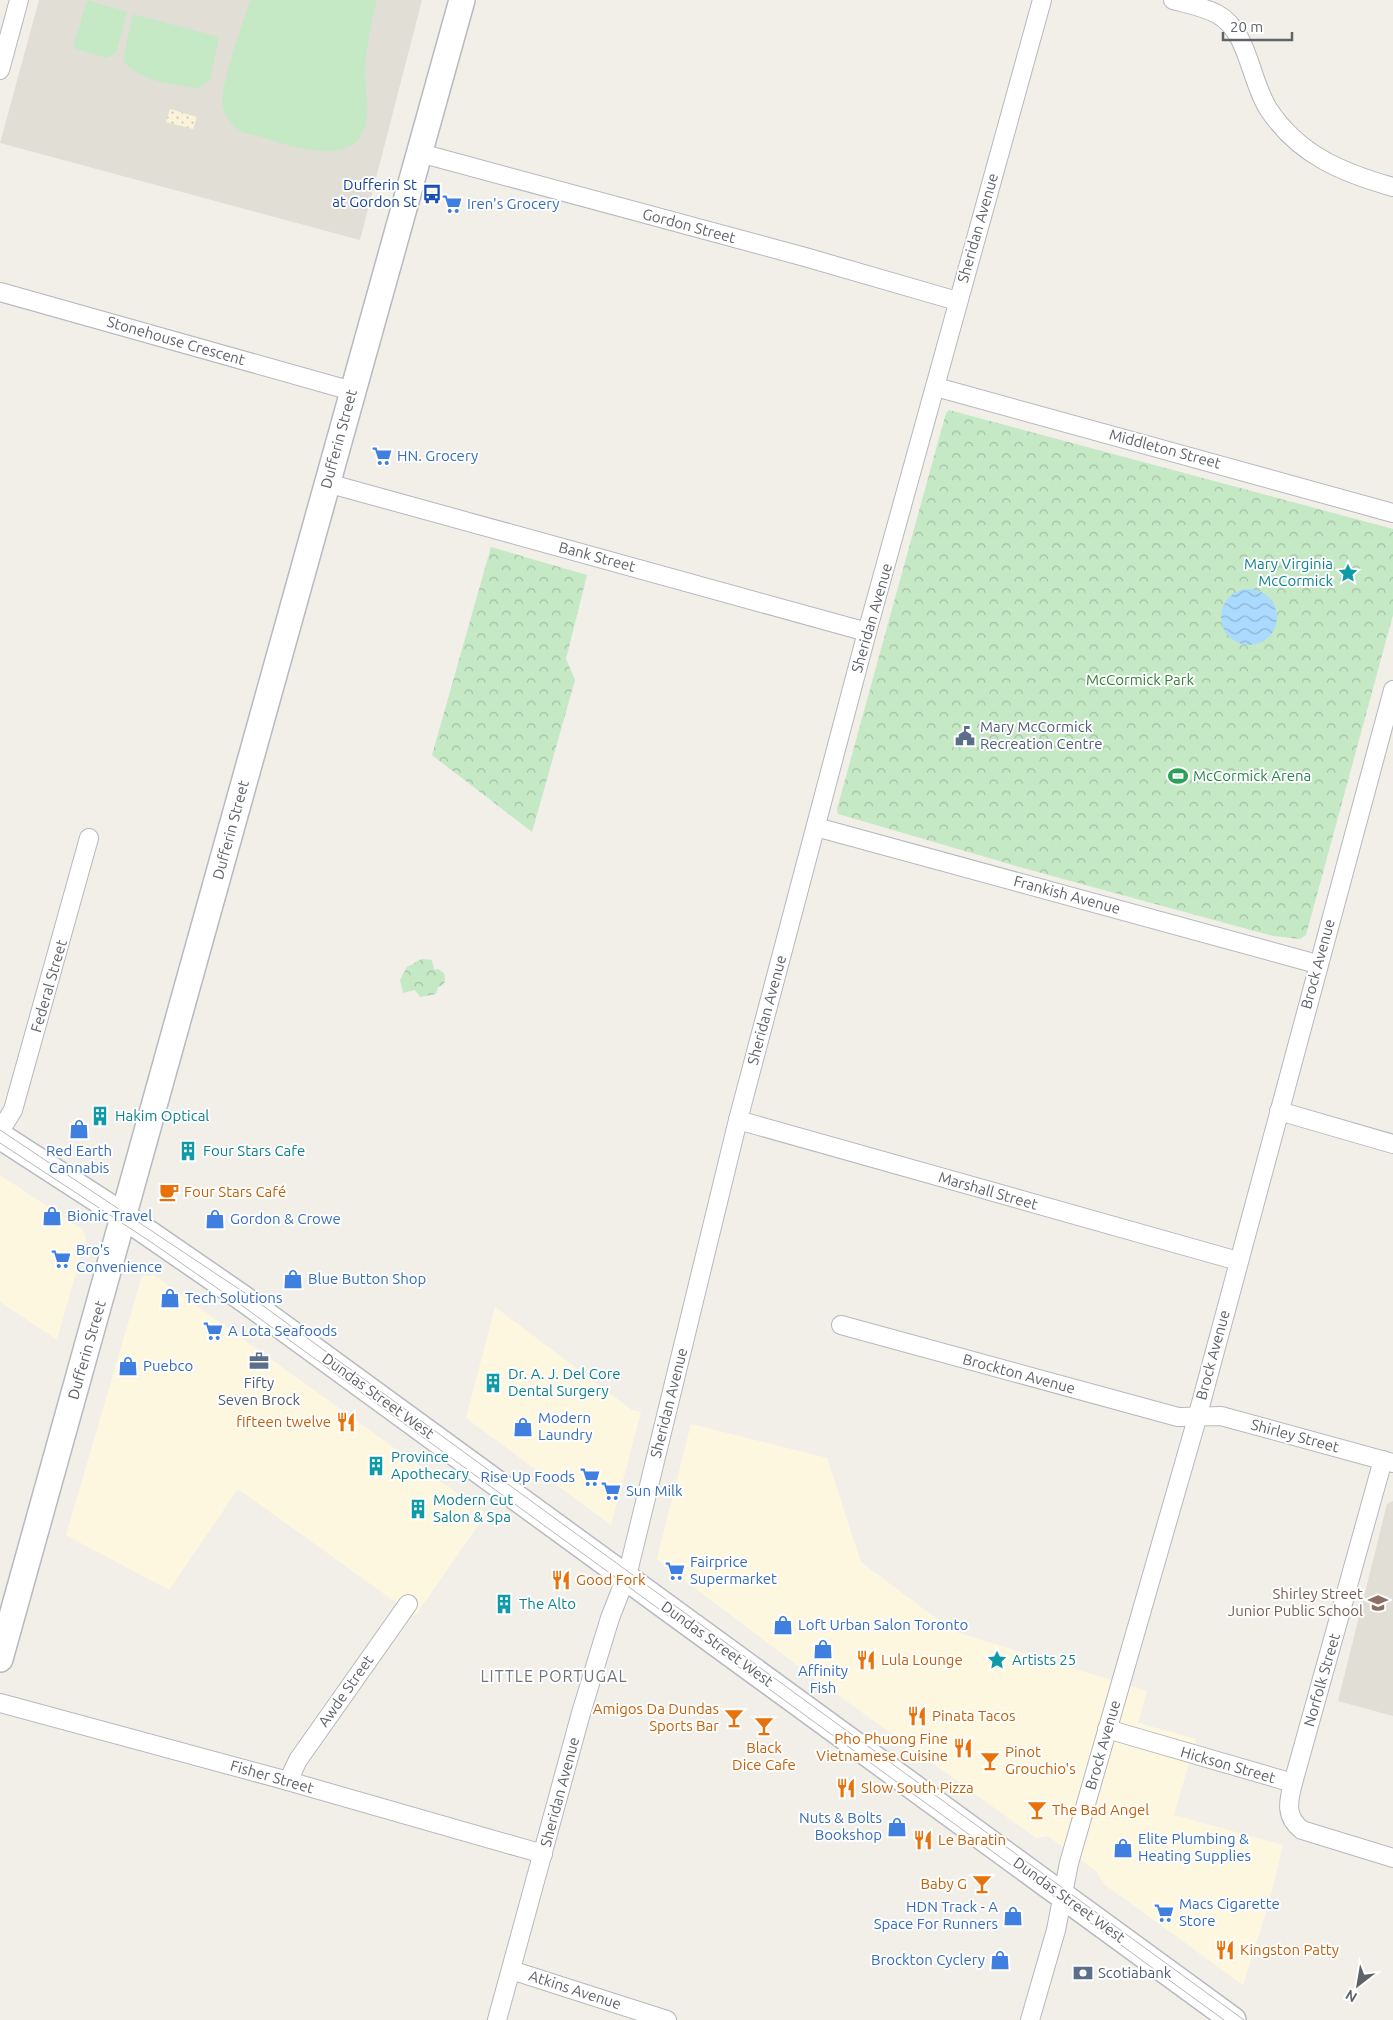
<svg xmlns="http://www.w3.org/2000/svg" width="1393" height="2020" font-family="Ubuntu,sans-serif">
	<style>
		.commercial { fill: #fef7e0 }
		.education { fill: #e1ded6 }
		.grass { fill: #c5e8c5 }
		.sand { fill: url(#sand-dots) }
		.park { fill: url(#park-crowns) }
		.water { fill: url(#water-waves) }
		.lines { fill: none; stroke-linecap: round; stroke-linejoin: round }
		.minor-casing { stroke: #b5b8bc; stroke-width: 20 }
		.secondary-casing { stroke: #b6babf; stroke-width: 28 }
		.minor { stroke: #fff; stroke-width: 18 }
		.secondary { stroke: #fff; stroke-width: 25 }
		.tram { stroke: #b6b7b8; stroke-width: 1 }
		.labels { text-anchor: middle; stroke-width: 4; stroke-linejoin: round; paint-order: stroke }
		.transit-label { font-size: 15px; fill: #164399; stroke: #fff; text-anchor: end }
		.shop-label { font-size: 15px; fill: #366cbe; stroke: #fff; text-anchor: start }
		.street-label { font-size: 15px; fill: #5f6368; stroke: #fff }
		.culture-label { font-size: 15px; fill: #0d838f; stroke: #fff; text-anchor: start }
		.park-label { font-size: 15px; fill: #348238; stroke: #fff }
		.service-label { font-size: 15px; fill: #4e5e75; stroke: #fff; text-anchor: start }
		.leisure-label { font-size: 15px; fill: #27864d; stroke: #fff; text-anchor: start }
		.food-label { font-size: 15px; fill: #c56008; stroke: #fff; text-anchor: start }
		.education-label { font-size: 15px; fill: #785e54; stroke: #fff; text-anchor: end }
		.neighbourhood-label { font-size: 16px; letter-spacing: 1px; fill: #70757a; stroke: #fff }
	</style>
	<defs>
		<pattern id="sand-dots" width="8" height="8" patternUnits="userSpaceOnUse" patternTransform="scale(1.25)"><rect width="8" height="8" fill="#fbf3d9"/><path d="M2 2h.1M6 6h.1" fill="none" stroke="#cec8b4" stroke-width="1.8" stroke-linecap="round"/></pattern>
		<pattern id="park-crowns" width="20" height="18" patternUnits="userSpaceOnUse" patternTransform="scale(1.25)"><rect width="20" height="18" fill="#c5e8c5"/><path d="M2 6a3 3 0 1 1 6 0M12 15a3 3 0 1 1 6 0" fill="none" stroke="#a3c0a4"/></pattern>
		<pattern id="water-waves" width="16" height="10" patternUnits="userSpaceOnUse" patternTransform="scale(1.25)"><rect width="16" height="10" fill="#aadaff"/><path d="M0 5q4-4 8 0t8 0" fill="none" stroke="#8eb4d2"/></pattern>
	</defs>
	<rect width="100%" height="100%" fill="#f1efe8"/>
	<!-- commercial -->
	<g class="commercial">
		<polygon points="0,1175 82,1229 86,1237 57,1340 0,1302"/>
		<polygon points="154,1275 486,1514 415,1616 238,1489 169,1590 66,1535 142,1276"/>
		<polygon points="495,1307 632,1410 641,1412 611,1525 466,1418"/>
		<polygon points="691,1424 827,1458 861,1562 953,1631 1147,1691 1138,1723 1196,1739 1174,1815 1283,1845 1269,1903 1243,1985 1104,1884 1096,1871 1048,1836 1036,1838 802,1669 657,1559"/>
	</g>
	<!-- education -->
	<g class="education">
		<polygon points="39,0 422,0 360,240 0,143"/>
		<polygon points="1393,1501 1393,1716 1338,1701 1387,1504"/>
	</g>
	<!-- grass -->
	<g class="grass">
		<polygon points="87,0 127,12 116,53 107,58 73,48"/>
		<path d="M250,0h127c-6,24 -11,47 -12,71 -1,22 9,48 -6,67 -18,26 -74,7 -97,-1 -8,-2 -19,-3 -25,-8 -7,-6 -12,-14 -14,-22 -5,-18 21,-86 27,-107z"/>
		<path d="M133,14l86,23 -9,43 -12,8c-26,-3 -60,-7 -75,-28z"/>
	</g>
	<!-- sand -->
	<polygon class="sand" points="170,109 197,117 193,129 166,122"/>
	<!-- park -->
	<g class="park">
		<polygon points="949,410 1393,529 1393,615 1306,935 1300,939 1273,936 1023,868 838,814 837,809 946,413"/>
		<polygon points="491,547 587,575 566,659 575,680 532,832 432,755"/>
		<polygon points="422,959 432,960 434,970 438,969 444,973 445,981 443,985 438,987 436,994 420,997 415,990 403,993 400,980 407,967"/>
	</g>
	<!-- water -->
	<circle class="water" cx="1249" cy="617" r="28"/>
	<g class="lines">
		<defs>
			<g id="minor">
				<path d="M1173,0c15,4 31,7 44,14 32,17 33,68 52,96 30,45 74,63 124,77"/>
				<polyline points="0,70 19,0"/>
				<polyline points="420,153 805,257 957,301"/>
				<polyline points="0,292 352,391"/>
				<polyline points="936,387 1393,513"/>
				<polyline points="327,483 867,632"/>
				<polyline points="816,827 1317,964"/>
				<polyline points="1279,1111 1393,1144"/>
				<polyline points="738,1120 1238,1261"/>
				<polyline points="0,1131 13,1110 89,838"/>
				<polyline points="841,1325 1178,1417 1221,1416 1393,1463"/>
				<polyline points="0,1703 288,1781 543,1854"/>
				<path d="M1107,1729l186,54c-5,19 -8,34 9,47l91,28"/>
				<polyline points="288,1781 298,1760 408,1604"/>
				<polyline points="1293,1783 1383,1460"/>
				<polyline points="511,1970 667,2020"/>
				<polyline points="497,2020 581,1713 610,1618 628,1572 738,1120 867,632 1042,0"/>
				<polyline points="1030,2020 1056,1930 1069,1863 1194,1429 1393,690"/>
			</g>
			<g id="secondary">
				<polyline points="0,1136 125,1217 244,1299 1233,2020"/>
				<polyline points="0,1659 462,0"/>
			</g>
		</defs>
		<!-- minor casing -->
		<use href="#minor" class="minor-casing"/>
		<!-- secondary casing -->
		<use href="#secondary" class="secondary-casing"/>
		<!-- minor -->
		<use href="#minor" class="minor"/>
		<!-- secondary -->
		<use href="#secondary" class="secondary"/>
		<!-- tram -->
		<g class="tram">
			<polyline points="0,1130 251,1297 1244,2020"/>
			<polyline points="0,1143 151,1242 237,1302 1224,2020"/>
		</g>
	</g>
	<!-- icons -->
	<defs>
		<symbol id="bus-bare" viewBox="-9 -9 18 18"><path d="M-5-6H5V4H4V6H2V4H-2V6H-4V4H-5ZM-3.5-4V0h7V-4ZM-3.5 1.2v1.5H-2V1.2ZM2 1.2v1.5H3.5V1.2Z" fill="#1a4fb4" stroke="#fff" stroke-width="2.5" paint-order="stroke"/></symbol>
		<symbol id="supermarket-bare" viewBox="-9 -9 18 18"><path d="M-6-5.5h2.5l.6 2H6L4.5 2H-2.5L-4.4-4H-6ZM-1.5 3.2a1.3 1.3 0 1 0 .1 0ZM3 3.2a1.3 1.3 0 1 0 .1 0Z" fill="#3f7fe0" stroke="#fff" stroke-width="2.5" paint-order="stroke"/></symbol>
		<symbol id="sight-bare" viewBox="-9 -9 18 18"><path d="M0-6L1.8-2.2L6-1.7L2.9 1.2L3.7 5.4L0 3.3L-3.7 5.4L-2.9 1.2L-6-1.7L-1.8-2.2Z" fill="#0f9aa8" stroke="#fff" stroke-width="2.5" paint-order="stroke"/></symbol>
		<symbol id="civic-bare" viewBox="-9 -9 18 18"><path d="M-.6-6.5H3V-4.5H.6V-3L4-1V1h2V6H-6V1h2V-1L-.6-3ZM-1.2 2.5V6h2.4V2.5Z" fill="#5c6f8a" stroke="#fff" stroke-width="2.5" paint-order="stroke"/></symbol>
		<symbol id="stadium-bare" viewBox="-9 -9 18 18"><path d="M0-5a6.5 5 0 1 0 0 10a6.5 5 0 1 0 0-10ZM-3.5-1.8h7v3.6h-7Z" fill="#2e9e5b" stroke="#fff" stroke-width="2.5" paint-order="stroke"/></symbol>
		<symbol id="building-bare" viewBox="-9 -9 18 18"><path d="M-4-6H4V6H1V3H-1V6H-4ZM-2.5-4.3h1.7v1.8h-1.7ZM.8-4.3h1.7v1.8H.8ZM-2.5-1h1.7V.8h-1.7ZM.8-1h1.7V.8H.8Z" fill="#0f9aa8" stroke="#fff" stroke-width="2.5" paint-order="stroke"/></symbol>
		<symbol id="shop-bare" viewBox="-9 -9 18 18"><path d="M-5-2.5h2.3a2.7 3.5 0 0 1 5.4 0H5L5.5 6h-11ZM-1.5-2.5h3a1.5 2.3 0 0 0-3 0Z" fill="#3f7fe0" stroke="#fff" stroke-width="2.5" paint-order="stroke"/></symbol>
		<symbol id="cafe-bare" viewBox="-9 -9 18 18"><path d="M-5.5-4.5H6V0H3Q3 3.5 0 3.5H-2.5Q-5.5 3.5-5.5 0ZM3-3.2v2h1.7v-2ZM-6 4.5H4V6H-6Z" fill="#e8710a" stroke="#fff" stroke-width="2.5" paint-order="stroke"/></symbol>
		<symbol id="office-bare" viewBox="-9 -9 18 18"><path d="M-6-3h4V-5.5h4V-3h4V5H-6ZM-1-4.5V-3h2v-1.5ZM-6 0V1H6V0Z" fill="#5c6f8a" stroke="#fff" stroke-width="2.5" paint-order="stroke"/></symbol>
		<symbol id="restaurant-bare" viewBox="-9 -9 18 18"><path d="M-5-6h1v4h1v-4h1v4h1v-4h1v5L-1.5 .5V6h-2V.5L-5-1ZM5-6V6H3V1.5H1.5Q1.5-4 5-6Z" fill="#e8710a" stroke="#fff" stroke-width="2.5" paint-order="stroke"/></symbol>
		<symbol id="school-bare" viewBox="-9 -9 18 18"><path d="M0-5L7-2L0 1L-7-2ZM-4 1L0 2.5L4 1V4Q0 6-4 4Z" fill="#8d6e63" stroke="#fff" stroke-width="2.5" paint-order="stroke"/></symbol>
		<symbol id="bar-bare" viewBox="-9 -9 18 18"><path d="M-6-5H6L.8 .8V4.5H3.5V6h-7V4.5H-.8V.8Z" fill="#e8710a" stroke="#fff" stroke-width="2.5" paint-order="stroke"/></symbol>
		<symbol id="bank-bare" viewBox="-9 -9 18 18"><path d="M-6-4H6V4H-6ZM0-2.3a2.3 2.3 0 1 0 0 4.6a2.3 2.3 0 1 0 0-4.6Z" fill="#5c6f8a" stroke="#fff" stroke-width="2.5" paint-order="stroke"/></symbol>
	</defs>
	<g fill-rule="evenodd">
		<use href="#bus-bare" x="418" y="180" width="28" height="28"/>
		<use href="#supermarket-bare" x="438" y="190" width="28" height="28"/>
		<use href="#supermarket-bare" x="368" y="442" width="28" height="28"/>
		<use href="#sight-bare" x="1334" y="559" width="28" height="28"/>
		<use href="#civic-bare" x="951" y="722" width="28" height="28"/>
		<use href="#stadium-bare" x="1164" y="762" width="28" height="28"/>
		<use href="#building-bare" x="86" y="1102" width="28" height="28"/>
		<use href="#shop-bare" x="65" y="1115" width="28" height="28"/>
		<use href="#building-bare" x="174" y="1137" width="28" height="28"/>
		<use href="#cafe-bare" x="155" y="1178" width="28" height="28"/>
		<use href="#shop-bare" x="38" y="1202" width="28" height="28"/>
		<use href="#shop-bare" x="201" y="1205" width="28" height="28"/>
		<use href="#supermarket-bare" x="47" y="1245" width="28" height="28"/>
		<use href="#shop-bare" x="279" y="1265" width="28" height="28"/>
		<use href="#shop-bare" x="156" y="1284" width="28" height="28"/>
		<use href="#supermarket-bare" x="199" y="1317" width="28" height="28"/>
		<use href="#office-bare" x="245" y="1347" width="28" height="28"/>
		<use href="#shop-bare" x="114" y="1352" width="28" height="28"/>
		<use href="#building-bare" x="479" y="1369" width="28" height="28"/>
		<use href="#restaurant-bare" x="332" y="1408" width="28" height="28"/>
		<use href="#shop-bare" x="509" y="1413" width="28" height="28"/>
		<use href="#building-bare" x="362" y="1452" width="28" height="28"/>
		<use href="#supermarket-bare" x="576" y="1463" width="28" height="28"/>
		<use href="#supermarket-bare" x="597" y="1477" width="28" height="28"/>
		<use href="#building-bare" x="404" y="1495" width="28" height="28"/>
		<use href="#supermarket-bare" x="661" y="1557" width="28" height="28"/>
		<use href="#restaurant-bare" x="547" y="1566" width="28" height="28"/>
		<use href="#school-bare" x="1364" y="1589" width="28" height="28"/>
		<use href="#building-bare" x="490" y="1590" width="28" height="28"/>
		<use href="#shop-bare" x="769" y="1611" width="28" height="28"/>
		<use href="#shop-bare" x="809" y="1635" width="28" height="28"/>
		<use href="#restaurant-bare" x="852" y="1646" width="28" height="28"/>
		<use href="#sight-bare" x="983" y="1646" width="28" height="28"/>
		<use href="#restaurant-bare" x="903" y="1702" width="28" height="28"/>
		<use href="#bar-bare" x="720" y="1704" width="28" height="28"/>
		<use href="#bar-bare" x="750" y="1712" width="28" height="28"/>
		<use href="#restaurant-bare" x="949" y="1734" width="28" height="28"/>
		<use href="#bar-bare" x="976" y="1747" width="28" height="28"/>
		<use href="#restaurant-bare" x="832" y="1774" width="28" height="28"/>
		<use href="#bar-bare" x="1023" y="1796" width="28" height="28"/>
		<use href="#shop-bare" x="883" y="1813" width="28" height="28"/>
		<use href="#restaurant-bare" x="909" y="1826" width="28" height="28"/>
		<use href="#shop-bare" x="1109" y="1834" width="28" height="28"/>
		<use href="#bar-bare" x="968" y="1870" width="28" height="28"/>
		<use href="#supermarket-bare" x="1150" y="1899" width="28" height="28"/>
		<use href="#shop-bare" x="999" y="1902" width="28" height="28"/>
		<use href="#restaurant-bare" x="1211" y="1936" width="28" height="28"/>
		<use href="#shop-bare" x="986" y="1946" width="28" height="28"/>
		<use href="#bank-bare" x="1069" y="1959" width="28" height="28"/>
	</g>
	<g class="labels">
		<!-- transit labels -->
		<g class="transit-label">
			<text x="417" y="190">Dufferin St<tspan x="417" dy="17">at Gordon St</tspan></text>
		</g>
		<!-- shop labels -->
		<g class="shop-label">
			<text x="467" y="209">Iren's Grocery</text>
			<text x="397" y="461">HN. Grocery</text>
			<text x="79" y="1156" text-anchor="middle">Red Earth<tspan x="79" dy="17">Cannabis</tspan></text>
			<text x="67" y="1221">Bionic Travel</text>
			<text x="230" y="1224">Gordon &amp; Crowe</text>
			<text x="76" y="1255">Bro's<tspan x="76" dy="17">Convenience</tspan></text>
			<text x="308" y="1284">Blue Button Shop</text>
			<text x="185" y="1303">Tech Solutions</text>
			<text x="228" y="1336">A Lota Seafoods</text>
			<text x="143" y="1371">Puebco</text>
			<text x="538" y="1423">Modern<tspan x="538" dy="17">Laundry</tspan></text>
			<text x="575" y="1482" text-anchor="end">Rise Up Foods</text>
			<text x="626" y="1496">Sun Milk</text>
			<text x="690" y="1567">Fairprice<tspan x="690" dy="17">Supermarket</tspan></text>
			<text x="798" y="1630">Loft Urban Salon Toronto</text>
			<text x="823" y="1676" text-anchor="middle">Affinity<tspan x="823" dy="17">Fish</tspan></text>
			<text x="882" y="1823" text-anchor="end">Nuts &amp; Bolts<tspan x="882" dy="17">Bookshop</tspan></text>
			<text x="1138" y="1844">Elite Plumbing &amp;<tspan x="1138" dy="17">Heating Supplies</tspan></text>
			<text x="1179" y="1909">Macs Cigarette<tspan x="1179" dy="17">Store</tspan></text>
			<text x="998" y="1912" text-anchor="end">HDN Track - A<tspan x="998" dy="17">Space For Runners</tspan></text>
			<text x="985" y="1965" text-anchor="end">Brockton Cyclery</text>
		</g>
		<!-- street labels -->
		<g class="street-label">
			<text transform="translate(689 226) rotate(15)" y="5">Gordon Street</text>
			<text transform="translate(978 228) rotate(-74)" y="5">Sheridan Avenue</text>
			<text transform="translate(176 341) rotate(16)" y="5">Stonehouse Crescent</text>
			<text transform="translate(339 439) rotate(-75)" y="5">Dufferin Street</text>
			<text transform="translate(1165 449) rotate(15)" y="5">Middleton Street</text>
			<text transform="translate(597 557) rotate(15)" y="5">Bank Street</text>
			<text transform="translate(872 618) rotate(-74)" y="5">Sheridan Avenue</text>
			<text transform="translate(231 830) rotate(-75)" y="5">Dufferin Street</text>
			<text transform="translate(1067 895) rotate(15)" y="5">Frankish Avenue</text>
			<text transform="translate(1318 964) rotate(-75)" y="5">Brock Avenue</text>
			<text transform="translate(49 986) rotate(-74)" y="5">Federal Street</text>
			<text transform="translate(767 1010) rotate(-75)" y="5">Sheridan Avenue</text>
			<text transform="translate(988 1191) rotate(16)" y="5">Marshall Street</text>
			<text transform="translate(87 1350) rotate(-74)" y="5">Dufferin Street</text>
			<text transform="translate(1213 1355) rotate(-75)" y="5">Brock Avenue</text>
			<text transform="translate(1019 1374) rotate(15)" y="5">Brockton Avenue</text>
			<text transform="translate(378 1396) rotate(36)" y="5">Dundas Street West</text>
			<text transform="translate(669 1403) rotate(-76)" y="5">Sheridan Avenue</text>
			<text transform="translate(1295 1436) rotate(15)" y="5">Shirley Street</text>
			<text transform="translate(717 1644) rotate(36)" y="5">Dundas Street West</text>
			<text transform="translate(1322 1680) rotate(-74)" y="5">Norfolk Street</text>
			<text transform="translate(346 1691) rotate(-55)" y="5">Awde Street</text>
			<text transform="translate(1103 1745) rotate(-74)" y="5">Brock Avenue</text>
			<text transform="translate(1228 1765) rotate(16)" y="5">Hickson Street</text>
			<text transform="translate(272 1777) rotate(16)" y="5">Fisher Street</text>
			<text transform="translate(560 1792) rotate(-75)" y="5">Sheridan Avenue</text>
			<text transform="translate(1069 1900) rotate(36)" y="5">Dundas Street West</text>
			<text transform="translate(575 1990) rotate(18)" y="5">Atkins Avenue</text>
		</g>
		<!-- culture labels -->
		<g class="culture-label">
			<text x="1333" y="569" text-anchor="end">Mary Virginia<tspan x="1333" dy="17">McCormick</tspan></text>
			<text x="115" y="1121">Hakim Optical</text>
			<text x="203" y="1156">Four Stars Cafe</text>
			<text x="508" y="1379">Dr. A. J. Del Core<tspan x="508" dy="17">Dental Surgery</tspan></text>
			<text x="391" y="1462">Province<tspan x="391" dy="17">Apothecary</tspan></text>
			<text x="433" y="1505">Modern Cut<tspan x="433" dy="17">Salon &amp; Spa</tspan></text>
			<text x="519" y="1609">The Alto</text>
			<text x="1012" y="1665">Artists 25</text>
		</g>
		<!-- park labels -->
		<g class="park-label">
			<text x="1140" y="685">McCormick Park</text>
		</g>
		<!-- service labels -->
		<g class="service-label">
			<text x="980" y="732">Mary McCormick<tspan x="980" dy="17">Recreation Centre</tspan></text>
			<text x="259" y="1388" text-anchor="middle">Fifty<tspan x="259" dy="17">Seven Brock</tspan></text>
			<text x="1098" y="1978">Scotiabank</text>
		</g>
		<!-- leisure labels -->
		<g class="leisure-label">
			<text x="1193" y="781">McCormick Arena</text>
		</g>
		<!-- food labels -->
		<g class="food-label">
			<text x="184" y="1197">Four Stars Café</text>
			<text x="331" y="1427" text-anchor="end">fifteen twelve</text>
			<text x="576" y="1585">Good Fork</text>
			<text x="881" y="1665">Lula Lounge</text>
			<text x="719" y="1714" text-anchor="end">Amigos Da Dundas<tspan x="719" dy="17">Sports Bar</tspan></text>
			<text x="932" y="1721">Pinata Tacos</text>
			<text x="948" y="1744" text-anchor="end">Pho Phuong Fine<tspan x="948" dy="17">Vietnamese Cuisine</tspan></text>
			<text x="764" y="1753" text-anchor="middle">Black<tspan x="764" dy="17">Dice Cafe</tspan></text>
			<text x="1005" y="1757">Pinot<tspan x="1005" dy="17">Grouchio's</tspan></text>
			<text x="861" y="1793">Slow South Pizza</text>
			<text x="1052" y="1815">The Bad Angel</text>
			<text x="938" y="1845">Le Baratin</text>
			<text x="967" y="1889" text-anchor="end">Baby G</text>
			<text x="1240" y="1955">Kingston Patty</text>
		</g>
		<!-- education labels -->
		<g class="education-label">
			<text x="1363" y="1599">Shirley Street<tspan x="1363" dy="17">Junior Public School</tspan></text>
		</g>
		<!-- neighbourhood labels -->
		<g class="neighbourhood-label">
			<text x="554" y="1682">LITTLE PORTUGAL</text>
		</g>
	</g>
	<!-- north arrow -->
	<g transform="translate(1358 1985) rotate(211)" stroke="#ffffff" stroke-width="4" paint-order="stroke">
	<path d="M0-4L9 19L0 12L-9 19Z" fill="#5f6368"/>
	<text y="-8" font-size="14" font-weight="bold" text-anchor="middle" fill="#5f6368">N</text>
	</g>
	<!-- scale -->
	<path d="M1223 32v8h69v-8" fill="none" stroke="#5f6368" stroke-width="2.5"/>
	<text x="1230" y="32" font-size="15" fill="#5f6368" stroke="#ffffff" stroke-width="4" paint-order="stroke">20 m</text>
</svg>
